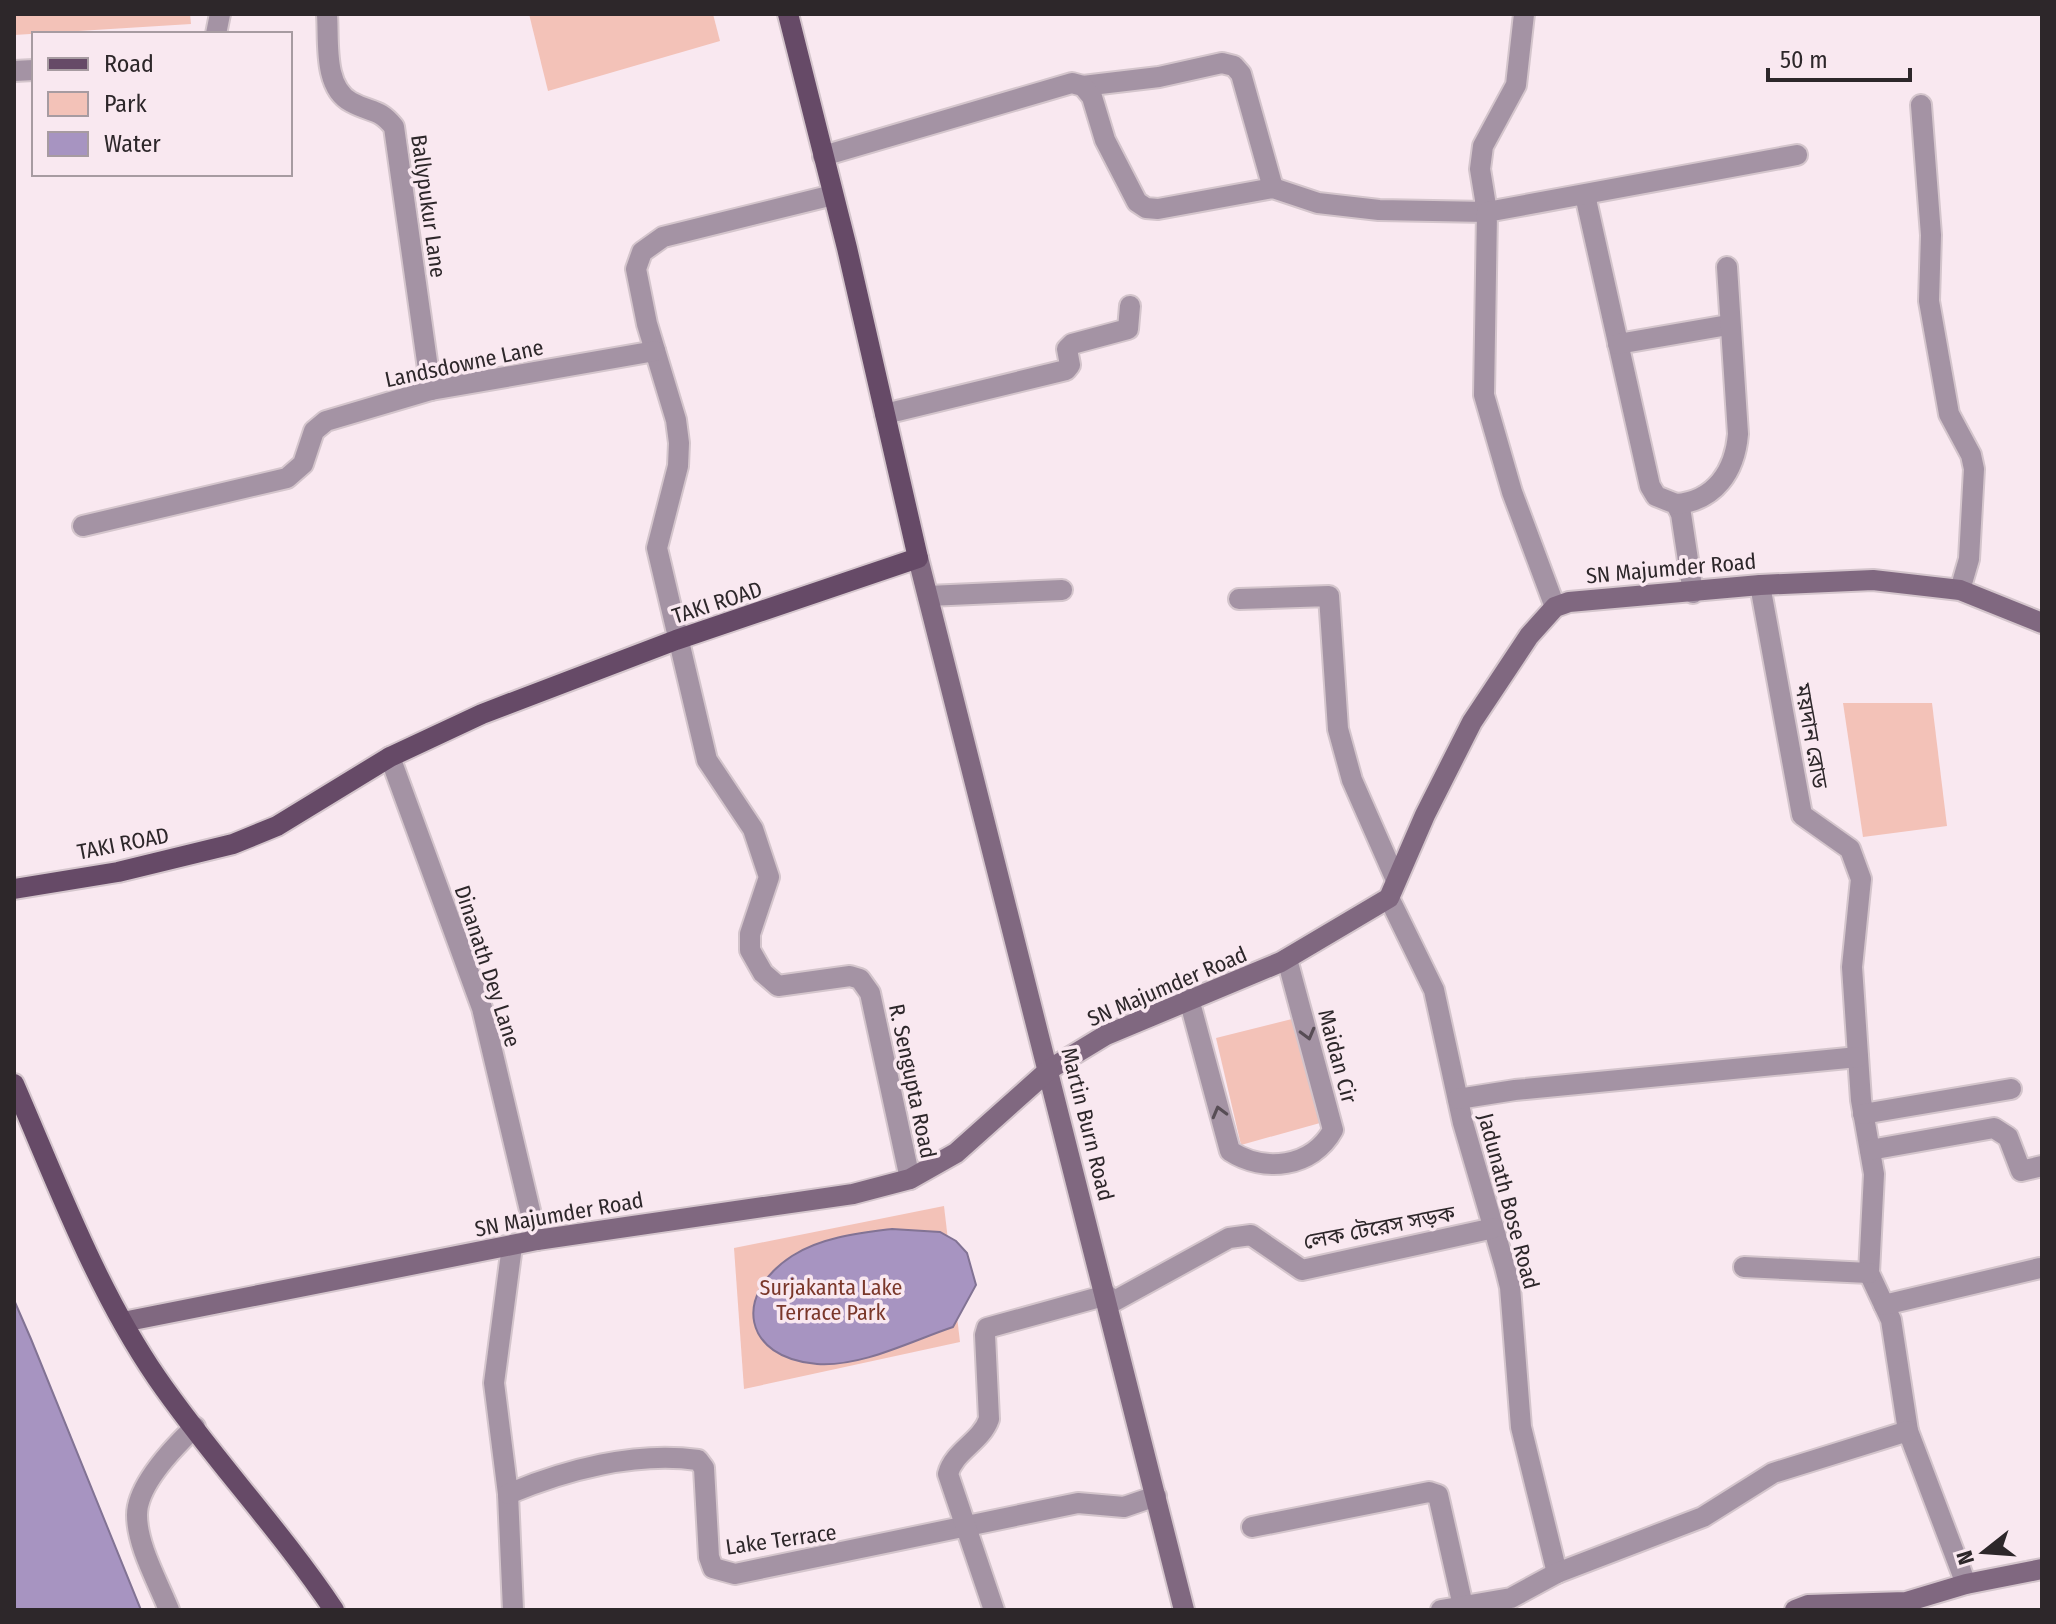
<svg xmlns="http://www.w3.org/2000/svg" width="2056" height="1624" font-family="'Fira Sans Condensed','Noto Sans Bengali',sans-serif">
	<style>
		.green { fill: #f3c2b8 }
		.water { fill: #a794c1; stroke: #827394; stroke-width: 2 }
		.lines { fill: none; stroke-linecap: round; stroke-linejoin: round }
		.street-casing { stroke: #d4c5cc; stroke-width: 24 }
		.secondary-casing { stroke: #d4c5cc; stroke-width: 24 }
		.primary-casing { stroke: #d4c5cc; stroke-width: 24 }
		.street { stroke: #a493a4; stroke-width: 20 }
		.secondary { stroke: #806880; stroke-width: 20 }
		.primary { stroke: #664a67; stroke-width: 20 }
		.oneway { stroke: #574d55 }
		.labels { text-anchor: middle; stroke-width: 7; stroke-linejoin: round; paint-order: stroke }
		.street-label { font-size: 22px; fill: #2d272a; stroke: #f9e8f0 }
		.park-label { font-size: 22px; fill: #7a372a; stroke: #f9e8f0 }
	</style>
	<rect width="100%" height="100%" fill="#f9e8f0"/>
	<!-- green -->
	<g class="green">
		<polygon points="14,14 190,14 191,24 14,35"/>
		<polygon points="529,14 713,14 720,41 548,91"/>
		<polygon points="1843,703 1932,703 1947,826 1863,837"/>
		<polygon points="1292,1019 1320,1123 1241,1145 1216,1038"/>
		<polygon points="944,1206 960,1342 744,1389 734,1248"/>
	</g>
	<!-- water -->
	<g class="water">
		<path d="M892,1229l48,3 16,9 11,12 9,32 -23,42c-42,14 -91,40 -136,37 -74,-6 -85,-69 -25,-108 29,-19 68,-23 100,-27z"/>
		<polygon points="14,1300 31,1339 141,1610 14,1610"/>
	</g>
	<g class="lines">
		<defs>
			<g id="street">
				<path d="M327,14c2,27 -4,73 24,88 20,11 28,6 43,25l37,263"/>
				<polyline points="216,34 220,14"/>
				<polyline points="14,71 34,70"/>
				<polyline points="1083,86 1159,77 1222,63 1234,66 1241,74 1273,188"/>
				<polyline points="1921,105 1931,235 1929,301 1949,414 1971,455 1974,469 1969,559 1960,590"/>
				<polyline points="823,156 1072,83 1083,86 1092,97 1105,140 1137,202 1146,208 1158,209 1273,188 1318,203 1379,210 1487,212 1480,169 1483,146 1516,85 1524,14"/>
				<polyline points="833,195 663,237 642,252 636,269 647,324 676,420 679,443 678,466 657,548 707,760 753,829 769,877 750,934 750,950 763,973 778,986 850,976 860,979 870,993 910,1179"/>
				<polyline points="1585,195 1650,486 1656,496 1676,504 1681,514 1693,593"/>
				<polyline points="1618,344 1728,325"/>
				<polyline points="885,414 1066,370 1070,365 1067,349 1072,344 1128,329 1130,306"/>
				<path d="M1676,504c39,-3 59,-33 62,-70l-11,-167"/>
				<polyline points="83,526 287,478 303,464 314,431 326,421 431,390 655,351"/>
				<polyline points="1760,585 1802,815 1850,849 1861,879 1852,967 1861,1100 1874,1174 1869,1273 1891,1320 1908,1431 1966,1584"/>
				<polyline points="928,596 1062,590"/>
				<polyline points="1239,599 1329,596 1338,729 1352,780 1396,880"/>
				<polyline points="1555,607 1512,492 1484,395 1487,212 1797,155"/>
				<polyline points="390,757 482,1008 537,1240"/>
				<polyline points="1389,898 1434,990 1463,1123 1505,1267 1510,1287 1521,1427 1557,1573"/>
				<path d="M1189,999l41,152c34,22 82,17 103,-21l-46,-171"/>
				<polyline points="1458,1099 1515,1090 1858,1057"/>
				<polyline points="1863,1114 2011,1089"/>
				<polyline points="1870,1150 1994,1128 2008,1137 2021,1171 2042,1166"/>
				<polyline points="512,1246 494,1383 508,1494 513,1610"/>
				<polyline points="1744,1267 1869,1273"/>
				<polyline points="1109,1304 1229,1238 1251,1235 1302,1270 1494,1228"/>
				<polyline points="1884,1305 2040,1268"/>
				<path d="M508,1494c57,-24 128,-43 190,-34l6,8 5,89 4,11 22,6 343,-71 46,4 32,-11"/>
				<polyline points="1252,1527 1429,1492 1438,1495 1463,1606"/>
				<path d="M169,1610c-11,-28 -32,-64 -32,-95 0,-30 37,-68 58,-88"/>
				<path d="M994,1610l-46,-136c6,-23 33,-32 41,-55l-4,-84 2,-7 120,-33"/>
				<polyline points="1441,1610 1511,1598 1557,1573 1703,1517 1773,1473 1908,1431"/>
			</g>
			<g id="secondary">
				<polyline points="918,558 1184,1610"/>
				<polyline points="123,1322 537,1240 853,1194 910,1179 956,1153 1050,1069 1106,1035 1281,962 1389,898 1425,815 1472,722 1529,636 1555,607 1569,602 1760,585 1873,580 1960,590 2042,623"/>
				<polyline points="1795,1610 1808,1605 1906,1602 1966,1584 2042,1569"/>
			</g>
			<g id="primary">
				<polyline points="14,889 118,872 233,844 277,826 390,757 482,714 676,640 918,558 847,248 788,14"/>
				<path d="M14,1084c43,99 82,205 143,294 55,80 123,151 177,232"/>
			</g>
		</defs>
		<!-- street casing -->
		<use href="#street" class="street-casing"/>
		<!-- secondary casing -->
		<use href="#secondary" class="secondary-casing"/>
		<!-- primary casing -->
		<use href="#primary" class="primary-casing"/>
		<!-- street -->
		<use href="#street" class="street"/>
		<!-- secondary -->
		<use href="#secondary" class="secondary"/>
		<!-- primary -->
		<use href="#primary" class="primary"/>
	</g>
	<!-- one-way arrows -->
	<defs><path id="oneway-chevron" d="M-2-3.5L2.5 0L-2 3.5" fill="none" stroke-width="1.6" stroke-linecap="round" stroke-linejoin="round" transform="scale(2)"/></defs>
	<g class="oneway">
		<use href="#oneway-chevron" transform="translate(1308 1034) rotate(75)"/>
		<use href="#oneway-chevron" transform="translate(1219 1112) rotate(-105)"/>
	</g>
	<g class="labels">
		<!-- street labels -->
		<g class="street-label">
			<text transform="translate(429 206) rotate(82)" y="8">Ballypukur Lane</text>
			<text transform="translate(464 363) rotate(-12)" y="8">Landsdowne Lane</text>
			<text transform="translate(1671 568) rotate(-5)" y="8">SN Majumder Road</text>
			<text transform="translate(717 602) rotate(-18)" y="8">TAKI ROAD</text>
			<text transform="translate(1812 736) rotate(80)" y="8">ময়দান রোড</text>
			<text transform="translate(123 843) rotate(-11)" y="8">TAKI ROAD</text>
			<text transform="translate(488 966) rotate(72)" y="8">Dinanath Dey Lane</text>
			<text transform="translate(1167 986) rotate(-23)" y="8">SN Majumder Road</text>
			<text transform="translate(1338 1056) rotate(75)" y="8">Maidan Cir</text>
			<text transform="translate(913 1081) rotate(78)" y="8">R. Sengupta Road</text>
			<text transform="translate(1088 1124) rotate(76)" y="8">Martin Burn Road</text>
			<text transform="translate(1509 1201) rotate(75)" y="8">Jadunath Bose Road</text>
			<text transform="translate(559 1214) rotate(-10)" y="8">SN Majumder Road</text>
			<text transform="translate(1379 1227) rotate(-11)" y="8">লেক টেরেস সড়ক</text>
			<text transform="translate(781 1539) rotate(-8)" y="8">Lake Terrace</text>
		</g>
		<!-- park labels -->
		<g class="park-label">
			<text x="831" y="1295">Surjakanta Lake<tspan x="831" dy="25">Terrace Park</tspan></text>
		</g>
	</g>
	<!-- border -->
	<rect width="2056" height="1624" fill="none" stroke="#2d272a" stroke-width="32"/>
	<!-- legend -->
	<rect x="32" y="32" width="260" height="144" fill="#f9e8f0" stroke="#a79ba1" stroke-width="2"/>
	<rect x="48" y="58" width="40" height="12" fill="#664a67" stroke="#a79ba1" stroke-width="2"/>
	<text x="104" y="72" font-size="24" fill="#2d272a">Road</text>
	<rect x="48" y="92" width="40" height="24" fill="#f3c2b8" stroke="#a79ba1" stroke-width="2"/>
	<text x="104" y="112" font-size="24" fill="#2d272a">Park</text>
	<rect x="48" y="132" width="40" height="24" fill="#a794c1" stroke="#a79ba1" stroke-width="2"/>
	<text x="104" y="152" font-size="24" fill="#2d272a">Water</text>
	<!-- north arrow -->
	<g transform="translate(1984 1552) rotate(253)" stroke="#f9e8f0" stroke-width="6" paint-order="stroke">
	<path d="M0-6L14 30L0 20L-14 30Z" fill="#2d272a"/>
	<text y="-12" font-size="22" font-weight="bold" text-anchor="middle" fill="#2d272a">N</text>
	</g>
	<!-- scale -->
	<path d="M1768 68v12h142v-12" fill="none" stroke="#2d272a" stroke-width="4"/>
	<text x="1780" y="68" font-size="24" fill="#2d272a" stroke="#f9e8f0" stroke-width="6" paint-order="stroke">50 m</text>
</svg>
